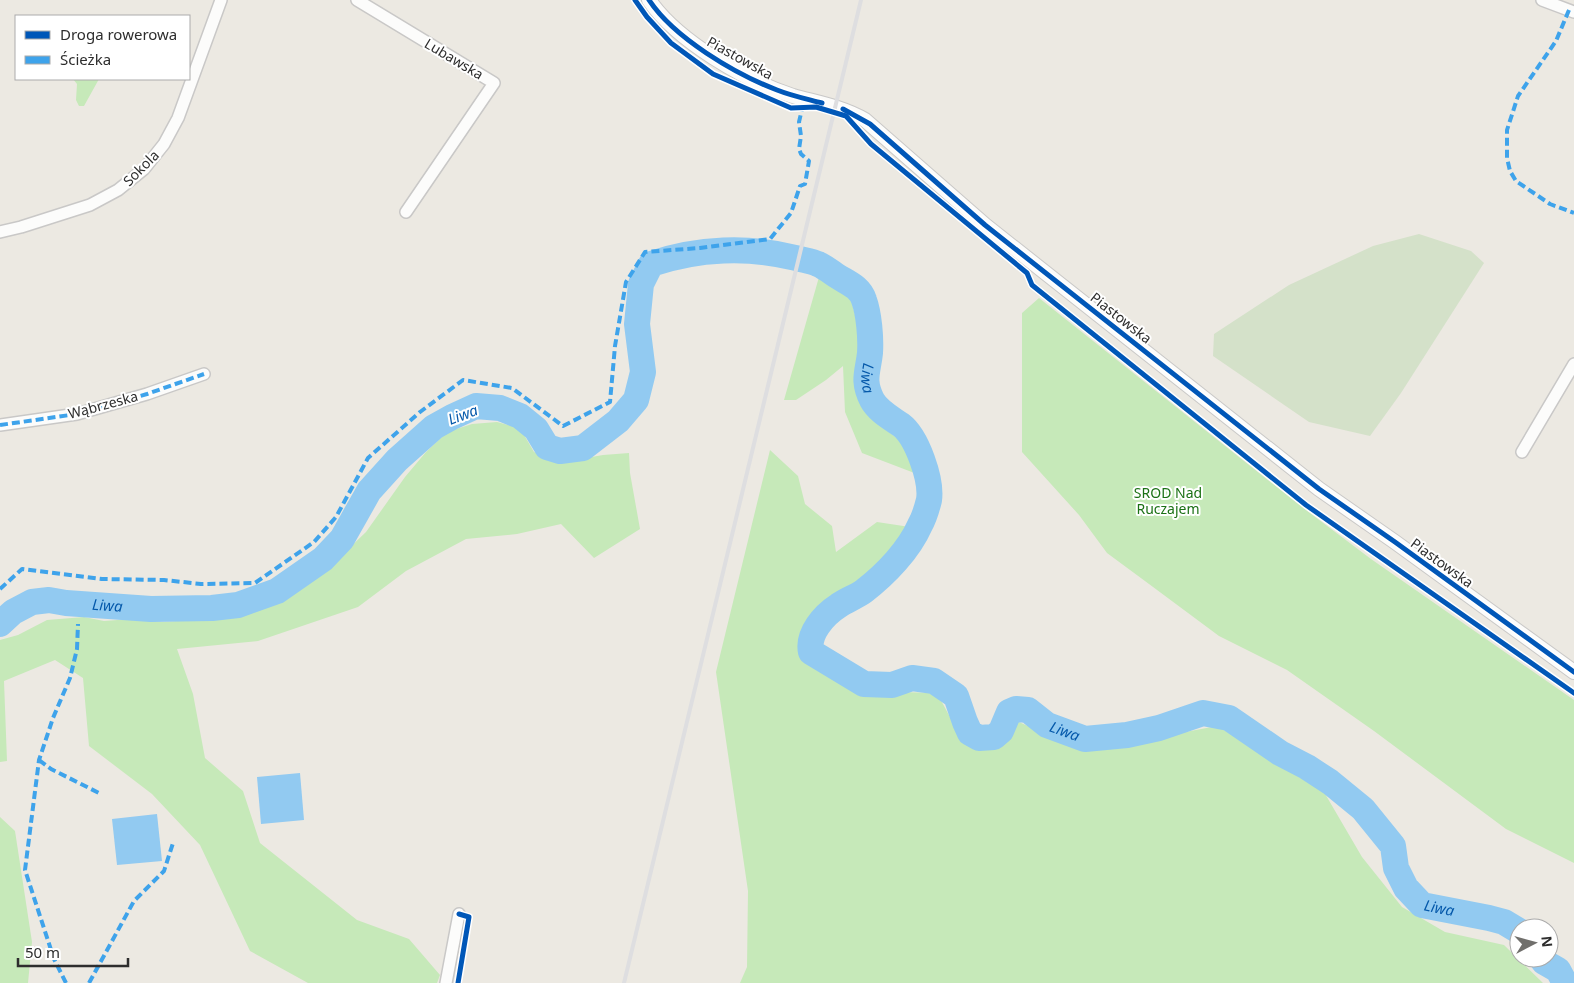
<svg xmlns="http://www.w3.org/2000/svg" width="1574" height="983" font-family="'Noto Sans',sans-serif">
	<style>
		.green { fill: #c6e9b9 }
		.cemetery { fill: #d4e1c9 }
		.water { fill: #92caf1 }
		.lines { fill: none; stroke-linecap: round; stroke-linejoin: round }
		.river { stroke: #92caf1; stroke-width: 26 }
		.minor-casing { stroke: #c9c8c7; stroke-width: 14 }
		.tertiary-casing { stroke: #c9c8c7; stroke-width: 16 }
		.minor { stroke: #fcfcfb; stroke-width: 11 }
		.tertiary { stroke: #fcfcfb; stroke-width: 14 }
		.rail { stroke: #dedee0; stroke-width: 4 }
		.quiet { stroke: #3ea3eb; stroke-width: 4; stroke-dasharray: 8 4; stroke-linecap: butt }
		.cycleway-casing { stroke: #fff; stroke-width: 8 }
		.cycleway { stroke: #0057b8; stroke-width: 5 }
		.labels { text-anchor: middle; stroke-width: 4; stroke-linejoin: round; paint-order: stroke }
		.street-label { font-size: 14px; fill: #2d2d2d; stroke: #fff }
		.park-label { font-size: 14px; fill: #1b7115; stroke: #fff }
		.water-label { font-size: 15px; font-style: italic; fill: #0458aa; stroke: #fff }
	</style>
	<rect width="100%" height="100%" fill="#ece9e2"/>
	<!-- green -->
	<g class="green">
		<polygon points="73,79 99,79 84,106 79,106 76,100 77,84"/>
		<polygon points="819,277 850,296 863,345 858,382 872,419 907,446 917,474 862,453 845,412 843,366 826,380 796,400 784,400"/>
		<polygon points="1039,298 1302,507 1371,559 1574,700 1574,863 1506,829 1374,731 1287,670 1219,636 1149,584 1107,553 1079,515 1022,452 1022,313"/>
		<polygon points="497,422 520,428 534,452 563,462 603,455 629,453 630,473 640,529 594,558 561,524 517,534 466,539 406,571 358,607 258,641 177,649 193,694 205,758 243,791 260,843 357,920 409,939 440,975 437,983 308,983 250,951 200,845 152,794 89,746 83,678 55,660 4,681 7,761 0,762 0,640 18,635 47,620 84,617 104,621 131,619 163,622 191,620 228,615 268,602 302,586 342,555 366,532 405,477 426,452 447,432 472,424"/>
		<polygon points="770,450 798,476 805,504 832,526 836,552 877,522 910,527 866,578 822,604 802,643 806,662 863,691 937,693 964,743 999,746 1014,720 1085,751 1217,726 1262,752 1324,792 1362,857 1402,907 1445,932 1504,945 1543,983 740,983 747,967 748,891 716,672"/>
		<polygon points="0,817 15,831 32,942 28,983 0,983"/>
	</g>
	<!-- cemetery -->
	<polygon class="cemetery" points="1419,234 1471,251 1484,263 1401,393 1370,436 1309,422 1213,356 1214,334 1289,285 1373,246"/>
	<!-- water -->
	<g class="water">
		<polygon points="300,773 304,820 261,824 257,777"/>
		<polygon points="157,814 162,861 117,865 112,819"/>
	</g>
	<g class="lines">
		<!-- river -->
		<g class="river">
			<path id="s1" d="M0,624l13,-12 19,-10 17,-2 17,3 85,6 61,-1 26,-3 39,-14 46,-32 19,-20 27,-48 28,-31 37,-33 18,-10 24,-11 24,2 20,8 16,13 11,18 13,4 23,-3 35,-27 18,-21 7,-28 -6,-48 4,-40 10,-20c47,-16 98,-18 145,-6 7,2 16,3 22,6 7,3 13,8 19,12 11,7 23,11 27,24 5,14 7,38 6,53 -2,19 -8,27 2,47 6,11 19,18 29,25 16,12 31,55 28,75 -2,8 -5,18 -9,25 -11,25 -34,49 -56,66 -8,6 -18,9 -26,15 -14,9 -31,28 -27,46l53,32 28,1 20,-7 22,3 22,15 9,26 5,11 9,5 15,-1 7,-6 8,-19 7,-3 12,1 19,15 38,14 42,-4 32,-7 44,-15 26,5 51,35 27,14 23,15 33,27 30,37 3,22 10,20 16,17 67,13 15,4 15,9"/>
			<polyline points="1541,958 1544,962 1558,970 1565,983"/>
		</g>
		<defs>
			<g id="minor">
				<polyline points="357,0 494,83 406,212"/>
				<polyline points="1542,0 1574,12"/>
				<polyline points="0,232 21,227 90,205 118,190 144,169 164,144 178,118 221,0"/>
				<polyline points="0,425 77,414 147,394 204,374"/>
				<polyline points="1522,452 1574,364"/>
				<polyline points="446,983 459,914"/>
			</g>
			<path id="tertiary" d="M649,0c28,41 97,81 144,96 25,7 50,11 72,24l120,105 334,264 76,53 179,130"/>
		</defs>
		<!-- minor casing -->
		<use href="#minor" class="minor-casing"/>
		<!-- tertiary casing -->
		<use href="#tertiary" class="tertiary-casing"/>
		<!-- minor -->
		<use href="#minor" class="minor"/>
		<!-- tertiary -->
		<use href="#tertiary" class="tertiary"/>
		<!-- rail -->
		<polyline class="rail" points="624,983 861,0"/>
		<!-- quiet -->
		<g class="quiet">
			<polyline points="1569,10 1556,41 1518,96 1507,130 1507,158 1510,171 1516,181 1550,204 1574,213"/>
			<polyline points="0,425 77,414 147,394 204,374"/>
			<polyline points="0,589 22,569 102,579 164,580 201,584 255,583 314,542 336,517 368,458 420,412 463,380 512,388 563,426 610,402 615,346 626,282 645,252 700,248 770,239 791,213 800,186 805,184 809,161 801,154 799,149 801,136 799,122 803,105"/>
			<polyline points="39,760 51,769 99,793"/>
			<polyline points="66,983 54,959 25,870 39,760 53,718 70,678 77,649 78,624"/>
			<polyline points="89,983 134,901 164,871 173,843"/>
		</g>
		<defs>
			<g id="cycleway">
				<polyline points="635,0 647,17 671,43 713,74 791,108 816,107 846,116 871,144 1027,273 1032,285 1306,505 1574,693"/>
				<path d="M649,0c25,38 86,74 128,90 15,6 30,9 45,13"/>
				<polyline points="843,109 870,124 985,225 1319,489 1395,542 1574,672"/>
				<polyline points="458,983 469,917 459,914"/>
			</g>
		</defs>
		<!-- cycleway casing -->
		<use href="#cycleway" class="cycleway-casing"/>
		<!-- cycleway -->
		<use href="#cycleway" class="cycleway"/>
	</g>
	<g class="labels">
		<!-- street labels -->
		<g class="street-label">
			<text transform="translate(740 58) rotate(29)" y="5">Piastowska</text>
			<text transform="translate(454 59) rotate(31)" y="5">Lubawska</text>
			<text transform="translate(141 168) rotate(-45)" y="5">Sokola</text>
			<text transform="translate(1121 318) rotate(38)" y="5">Piastowska</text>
			<text transform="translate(103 405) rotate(-15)" y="5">Wąbrzeska</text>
			<text transform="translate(1442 563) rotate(36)" y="5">Piastowska</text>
		</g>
		<!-- park labels -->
		<g class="park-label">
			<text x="1168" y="498">SROD Nad<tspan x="1168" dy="16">Ruczajem</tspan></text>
		</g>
		<!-- water labels -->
		<g class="water-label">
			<text dy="5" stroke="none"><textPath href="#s1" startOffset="1209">Liwa</textPath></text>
			<text transform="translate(463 415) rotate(-21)" y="5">Liwa</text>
			<text dy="5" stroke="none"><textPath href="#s1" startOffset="115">Liwa</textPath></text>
			<text dy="5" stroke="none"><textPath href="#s1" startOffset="1870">Liwa</textPath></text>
			<text dy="5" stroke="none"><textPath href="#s1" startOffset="2335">Liwa</textPath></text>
		</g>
	</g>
	<!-- legend -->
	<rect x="15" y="15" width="175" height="65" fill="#ffffff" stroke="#ababab"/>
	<rect x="25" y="31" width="25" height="8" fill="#0057b8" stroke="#ababab"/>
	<text x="60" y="40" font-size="15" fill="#2d2d2d">Droga rowerowa</text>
	<rect x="25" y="56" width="25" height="8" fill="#3ea3eb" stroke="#ababab"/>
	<text x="60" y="65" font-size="15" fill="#2d2d2d">Ścieżka</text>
	<!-- north arrow -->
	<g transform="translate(1534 943) rotate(84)"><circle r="24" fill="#ffffff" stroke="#ababab"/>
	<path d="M0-4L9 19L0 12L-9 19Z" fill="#706f6c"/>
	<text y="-8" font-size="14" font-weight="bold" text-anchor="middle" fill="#2d2d2d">N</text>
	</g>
	<!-- scale -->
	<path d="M18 958v8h110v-8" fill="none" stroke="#2d2d2d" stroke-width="2.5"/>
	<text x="25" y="958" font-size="15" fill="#2d2d2d" stroke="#ffffff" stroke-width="4" paint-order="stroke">50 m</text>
</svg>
